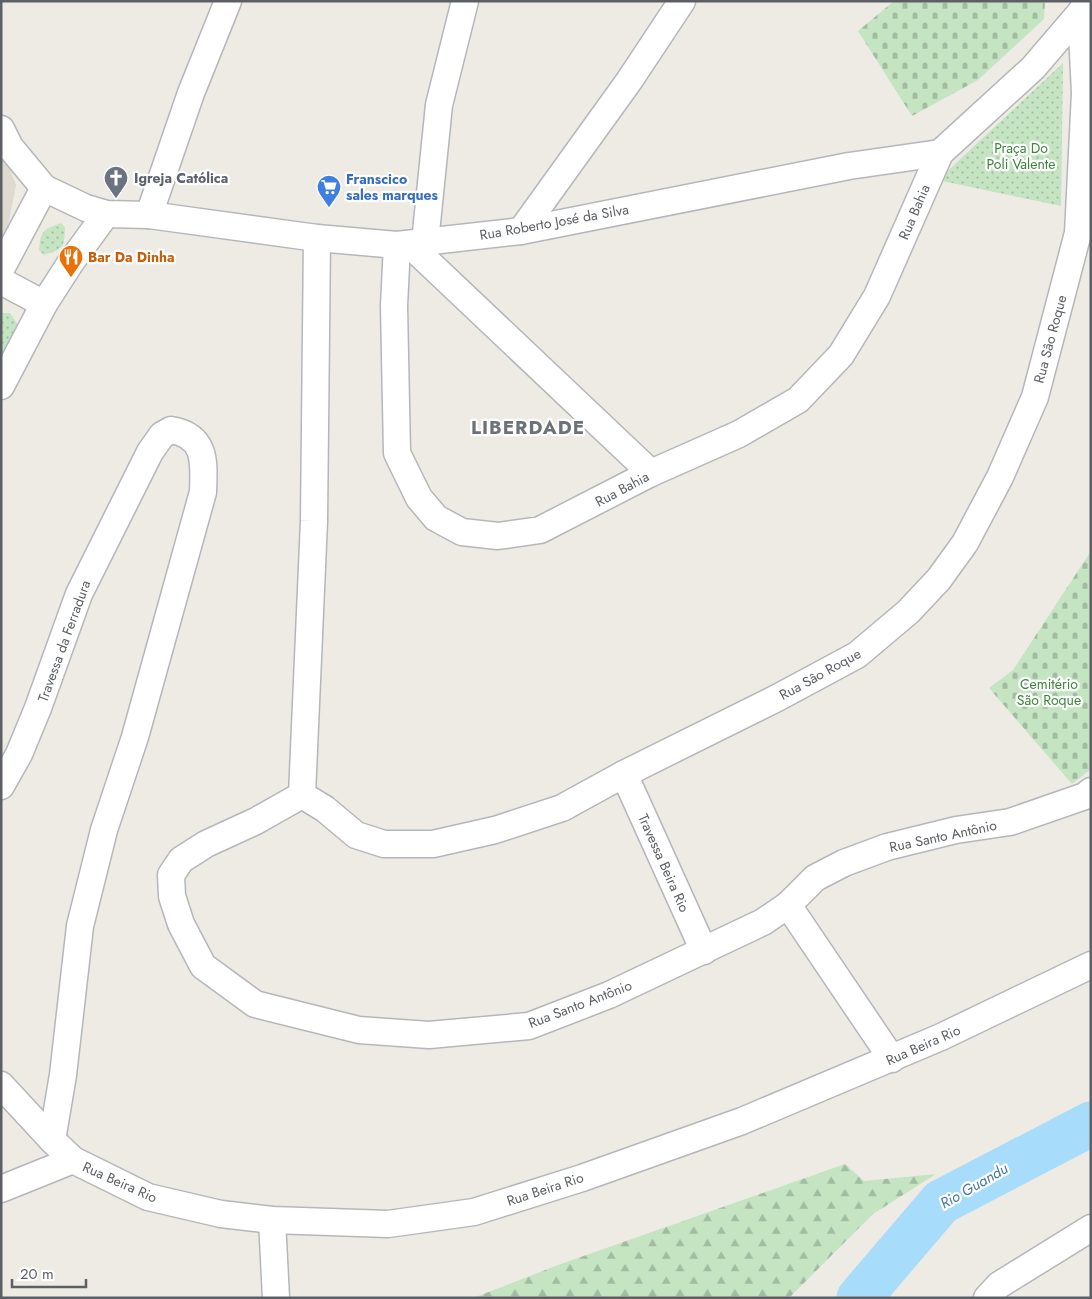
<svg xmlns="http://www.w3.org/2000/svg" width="1092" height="1299" font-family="Jost,sans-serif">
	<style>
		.education { fill: #dddad2 }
		.grass { fill: url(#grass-dots) }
		.forest { fill: url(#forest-firs) }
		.cemetery { fill: url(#cemetery-stones) }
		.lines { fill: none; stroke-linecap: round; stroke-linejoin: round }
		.river { stroke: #a7dcfa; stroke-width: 45 }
		.street-casing { stroke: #b4b7ba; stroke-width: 29 }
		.street { stroke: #fff; stroke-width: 26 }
		.labels { text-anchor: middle; stroke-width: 4.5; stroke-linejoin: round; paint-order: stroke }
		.park-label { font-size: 14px; fill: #3b853a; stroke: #fff }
		.worship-label { font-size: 14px; font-weight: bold; fill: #5b616d; stroke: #fff; text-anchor: start }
		.shop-label { font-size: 14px; font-weight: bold; fill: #366cbe; stroke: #fff; text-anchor: start }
		.street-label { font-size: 14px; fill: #5c6064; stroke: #fff }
		.food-label { font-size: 14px; font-weight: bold; fill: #c56008; stroke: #fff; text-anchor: start }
		.water-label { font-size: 15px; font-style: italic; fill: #4278a3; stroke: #fff }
		.district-label { font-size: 19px; font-weight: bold; letter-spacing: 1px; fill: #6d7276; stroke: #fff }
	</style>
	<defs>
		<pattern id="grass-dots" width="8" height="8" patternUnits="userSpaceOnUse" patternTransform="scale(1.25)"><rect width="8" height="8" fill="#c4e4c2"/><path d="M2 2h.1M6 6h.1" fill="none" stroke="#a2bca1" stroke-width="1.8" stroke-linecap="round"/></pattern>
		<pattern id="forest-firs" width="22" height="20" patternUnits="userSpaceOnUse" patternTransform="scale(1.25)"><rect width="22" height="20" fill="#c4e4c2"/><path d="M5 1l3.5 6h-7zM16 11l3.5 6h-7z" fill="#a2bca1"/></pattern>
		<pattern id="cemetery-stones" width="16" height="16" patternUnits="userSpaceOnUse" patternTransform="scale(1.25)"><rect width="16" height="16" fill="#c4e4c2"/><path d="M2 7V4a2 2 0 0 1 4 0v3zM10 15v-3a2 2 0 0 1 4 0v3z" fill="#a2bca1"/></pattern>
	</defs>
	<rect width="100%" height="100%" fill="#eeebe4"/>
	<!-- education -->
	<polygon class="education" points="1,146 16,185 8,226 1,237"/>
	<!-- grass -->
	<g class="grass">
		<polygon points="1063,63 1061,206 938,180"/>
		<path d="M61,223l4,4c-1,22 -1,21 -21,28l-5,-5c2,-19 3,-20 22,-27z"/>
		<polygon points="1,313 10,313 18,325 1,363"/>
	</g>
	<!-- forest -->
	<polygon class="forest" points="845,1164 864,1181 936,1174 873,1214 789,1298 473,1298 558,1265"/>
	<!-- cemetery -->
	<g class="cemetery">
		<polygon points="894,1 1045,1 1044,19 978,80 912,116 858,31"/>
		<polygon points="1091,551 1091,769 1072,784 989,688 1013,670"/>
	</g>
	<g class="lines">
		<!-- river -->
		<polyline class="river" points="859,1298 941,1202 1091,1124"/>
		<defs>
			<g id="street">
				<polyline points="1,129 10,147 44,188 86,208 106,214 149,215 317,238 397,245 521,231 849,166 940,153"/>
				<polyline points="149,215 191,93 228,1"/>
				<polyline points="521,231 629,81 682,1"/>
				<polyline points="425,242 439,105 465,1"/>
				<polyline points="409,244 651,473"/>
				<polyline points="397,245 394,306 397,453 419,498 436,518 462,532 498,536 540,530 651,473 739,434 798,400 841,355 877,296 940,153 1033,68 1081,12 1086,3"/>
				<polyline points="1,269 44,188"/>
				<polyline points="1,281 44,304"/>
				<polyline points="1,386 44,304 71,262 106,214"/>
				<polyline points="624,774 704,951"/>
				<path d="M1,786l18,-32 19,-46 41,-114 71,-142 12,-17 9,-5c36,6 33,33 32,62l-68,245 -31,93 -24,96 -17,149 -11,65"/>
				<polyline points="302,795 325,809 356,835 384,844 433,844 495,830 562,808 624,774 777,698 857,655 908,612 939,579 965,543 1000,477 1035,397 1078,233 1085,93 1081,12"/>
				<polyline points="302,795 256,821 206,844 181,860 171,875 172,896 181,924 203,966 255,1004 359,1030 429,1035 529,1026 609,995 763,922 788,905 815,878 844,863 887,847 956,830 1010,822 1085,796 1091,791"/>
				<polyline points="302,795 314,521 317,238"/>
				<polyline points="788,905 892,1059"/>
				<polyline points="1,1085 52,1140 73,1160 148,1197 221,1214 272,1220 388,1224 474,1212 582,1178 742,1121 941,1037 1091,965"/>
				<polyline points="1,1189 73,1160"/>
				<polyline points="272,1220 276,1298"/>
				<polyline points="987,1298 999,1285 1091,1228"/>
			</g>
		</defs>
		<!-- street casing -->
		<use href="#street" class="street-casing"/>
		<!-- street -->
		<use href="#street" class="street"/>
	</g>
	<!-- icons -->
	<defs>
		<symbol id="church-pin" viewBox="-11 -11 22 30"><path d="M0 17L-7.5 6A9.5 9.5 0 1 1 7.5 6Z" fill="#6b7280" stroke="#fff"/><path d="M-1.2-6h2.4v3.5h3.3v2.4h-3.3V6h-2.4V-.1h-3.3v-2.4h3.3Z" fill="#fff"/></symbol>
		<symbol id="supermarket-pin" viewBox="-11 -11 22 30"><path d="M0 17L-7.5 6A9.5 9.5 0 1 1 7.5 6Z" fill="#3f7fe0" stroke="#fff"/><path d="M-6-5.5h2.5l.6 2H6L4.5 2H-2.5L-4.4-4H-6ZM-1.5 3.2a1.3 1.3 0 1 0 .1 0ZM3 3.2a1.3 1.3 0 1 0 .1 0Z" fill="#fff"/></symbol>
		<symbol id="restaurant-pin" viewBox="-11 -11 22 30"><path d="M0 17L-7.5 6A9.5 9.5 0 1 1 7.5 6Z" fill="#e8710a" stroke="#fff"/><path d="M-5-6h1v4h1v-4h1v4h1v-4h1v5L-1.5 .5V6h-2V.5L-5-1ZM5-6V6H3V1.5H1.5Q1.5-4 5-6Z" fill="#fff"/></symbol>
	</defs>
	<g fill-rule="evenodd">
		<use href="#church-pin" x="102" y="164" width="28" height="38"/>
		<use href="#supermarket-pin" x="315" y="173" width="28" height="38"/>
		<use href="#restaurant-pin" x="57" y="243" width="28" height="38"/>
	</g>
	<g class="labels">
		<!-- park labels -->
		<g class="park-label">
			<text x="1021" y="153">Praça Do<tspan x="1021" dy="16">Poli Valente</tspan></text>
			<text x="1049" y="689">Cemitério<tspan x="1049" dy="16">São Roque</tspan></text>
		</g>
		<!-- worship labels -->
		<g class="worship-label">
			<text x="134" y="183">Igreja Católica</text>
		</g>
		<!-- shop labels -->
		<g class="shop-label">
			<text x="346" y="184">Franscico<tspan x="346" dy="16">sales marques</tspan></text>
		</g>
		<!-- street labels -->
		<g class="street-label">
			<text transform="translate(914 212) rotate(-67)" y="5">Rua Bahia</text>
			<text transform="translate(554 222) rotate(-10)" y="5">Rua Roberto José da Silva</text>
			<text transform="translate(1050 339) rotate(-75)" y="5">Rua Sâo Roque</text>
			<text transform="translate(622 489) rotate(-28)" y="5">Rua Bahia</text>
			<text transform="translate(64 641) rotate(-70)" y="5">Travessa da Ferradura</text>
			<text transform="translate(820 674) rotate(-29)" y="5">Rua Sâo Roque</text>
			<text transform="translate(943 836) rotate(-12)" y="5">Rua Santo Antônio</text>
			<text transform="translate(664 863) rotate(66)" y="5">Travessa Beira Rio</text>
			<text transform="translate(580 1004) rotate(-21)" y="5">Rua Santo Antônio</text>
			<text transform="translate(923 1045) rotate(-24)" y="5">Rua Beira Rio</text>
			<text transform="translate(120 1182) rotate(24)" y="5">Rua Beira Rio</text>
			<text transform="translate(545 1189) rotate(-18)" y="5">Rua Beira Rio</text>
		</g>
		<!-- food labels -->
		<g class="food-label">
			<text x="88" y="262">Bar Da Dinha</text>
		</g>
		<!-- water labels -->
		<g class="water-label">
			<text transform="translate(974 1186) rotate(-30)" y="5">Rio Guandu</text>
		</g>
		<!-- district labels -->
		<g class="district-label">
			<text x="528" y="434">LIBERDADE</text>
		</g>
	</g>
	<!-- border -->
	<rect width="1092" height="1299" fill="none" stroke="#5c6064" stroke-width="5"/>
	<!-- scale -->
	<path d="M12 1279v8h74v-8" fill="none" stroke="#5c6064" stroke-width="2.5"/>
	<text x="20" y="1279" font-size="15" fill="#5c6064" stroke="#ffffff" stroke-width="4" paint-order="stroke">20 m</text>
</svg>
